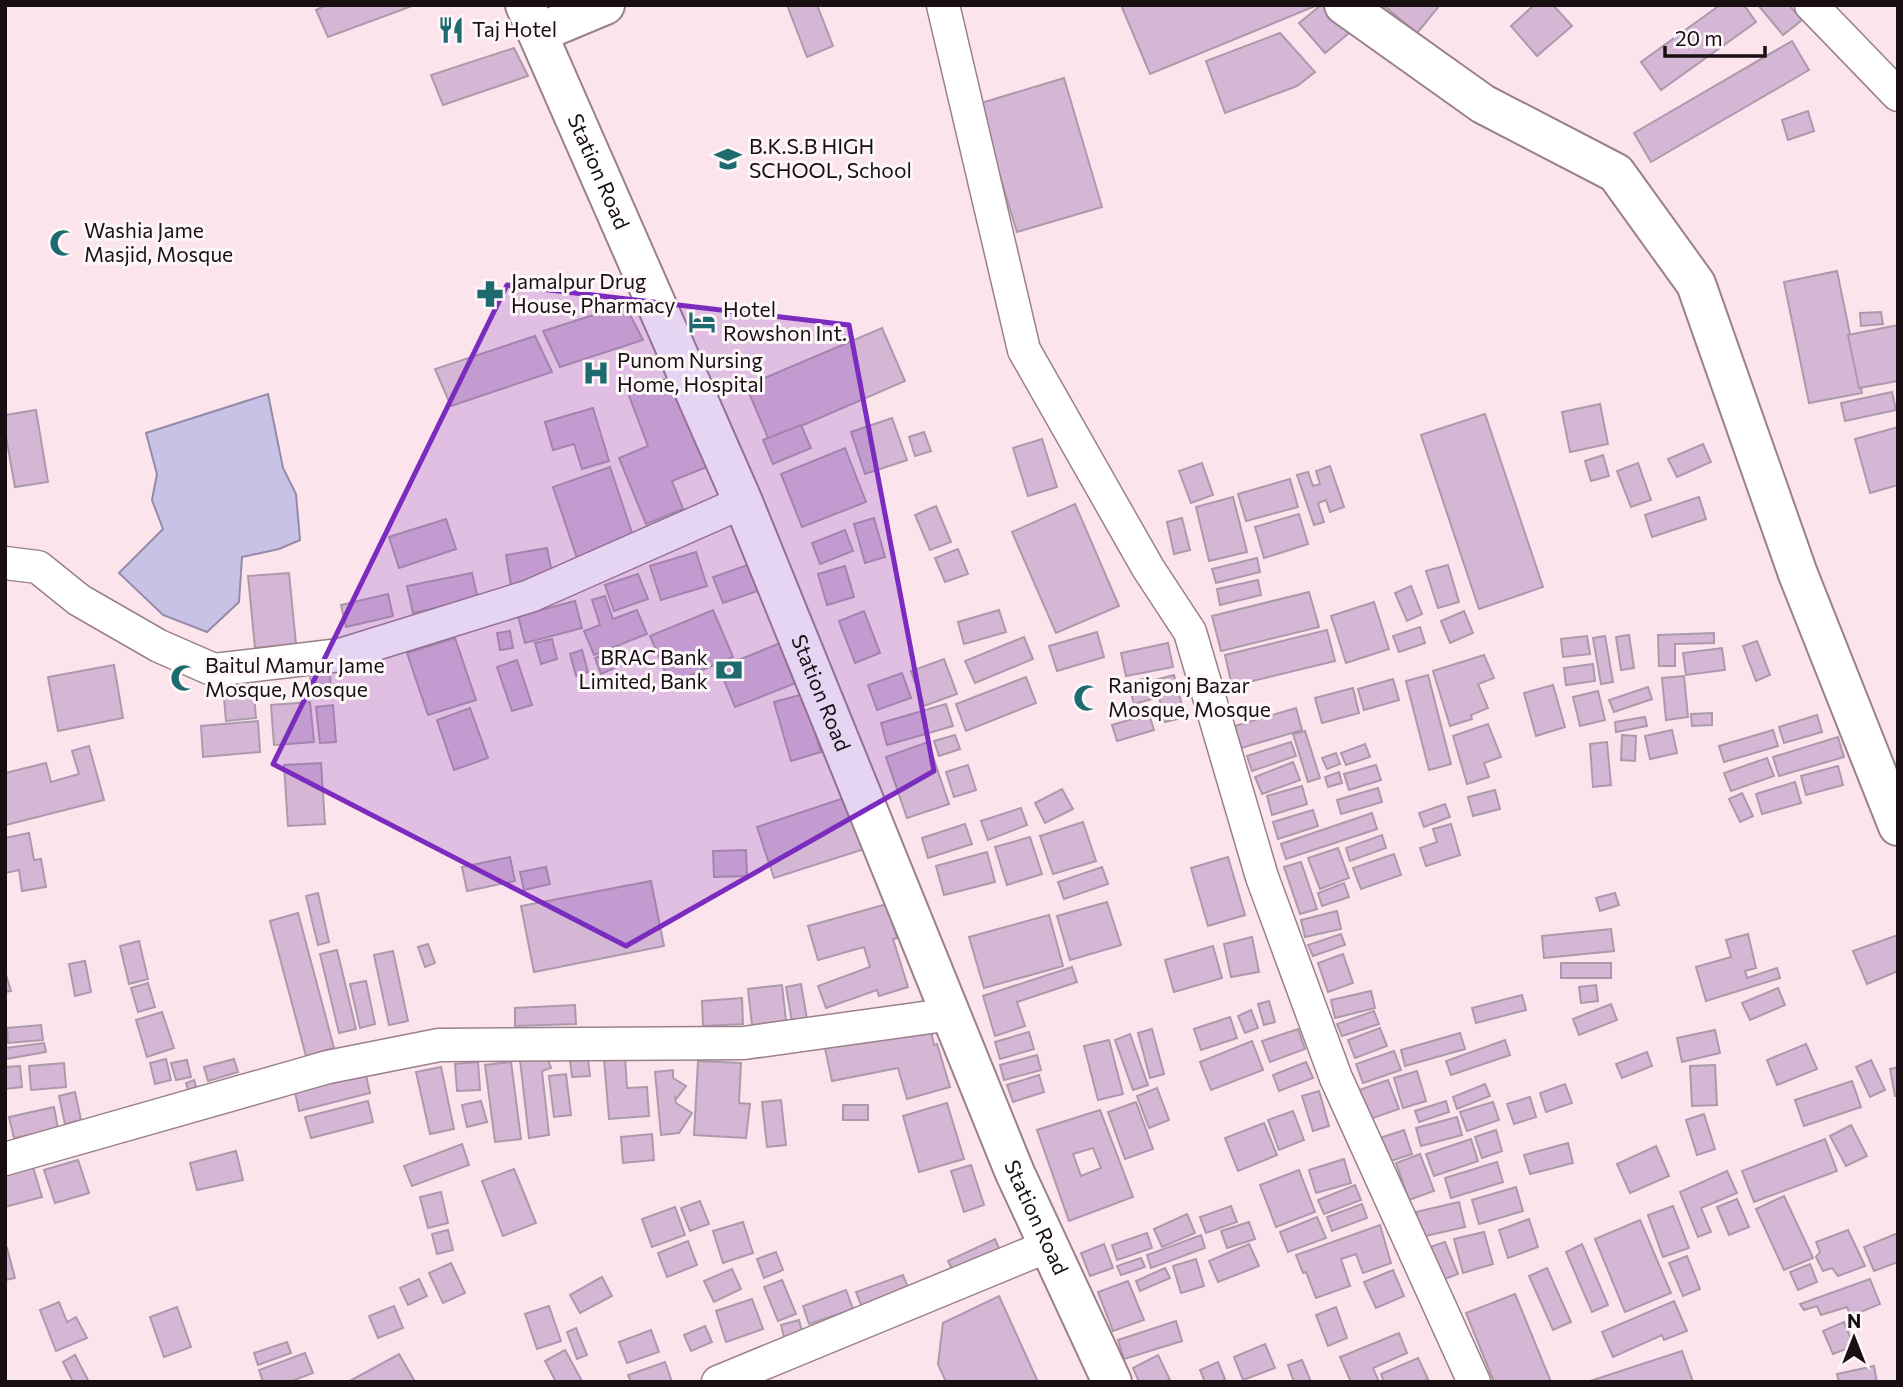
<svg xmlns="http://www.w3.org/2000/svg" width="1903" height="1387" font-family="Commissioner,sans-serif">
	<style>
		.water { fill: #c9c2e7; stroke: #948ca7; stroke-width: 2 }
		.building { fill: #d5b7d5; stroke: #ac9aac; stroke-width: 2; fill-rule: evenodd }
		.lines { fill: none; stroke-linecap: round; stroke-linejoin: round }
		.street-casing { stroke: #9a8189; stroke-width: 35 }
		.secondary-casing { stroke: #9a8189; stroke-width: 42 }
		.primary-casing { stroke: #9a8189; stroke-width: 42 }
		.street { stroke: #fff; stroke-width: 32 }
		.secondary { stroke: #fff; stroke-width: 38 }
		.primary { stroke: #fff; stroke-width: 38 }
		.marked { fill: #7b2cbf; fill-opacity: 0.2; stroke: #7b2cbf; stroke-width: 5; stroke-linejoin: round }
		.labels { text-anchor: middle; stroke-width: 6; stroke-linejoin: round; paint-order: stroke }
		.poi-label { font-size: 21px; fill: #190f13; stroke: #fdf7f9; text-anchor: start }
		.street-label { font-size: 21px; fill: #190f13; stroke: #fdf7f9 }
	</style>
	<rect width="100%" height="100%" fill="#fbe4ec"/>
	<!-- water -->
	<polygon class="water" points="268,394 283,468 296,494 300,540 279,549 242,557 239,602 207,632 163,615 119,573 163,529 152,500 157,474 146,433"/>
	<!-- building -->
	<g class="building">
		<polygon points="326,5 412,5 412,6 328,37 316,10"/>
		<polygon points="787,5 817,5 833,46 807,57"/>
		<polygon points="1121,5 1309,5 1313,7 1150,74"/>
		<polygon points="1321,5 1326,5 1349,33 1325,53 1299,23"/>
		<polygon points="1383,5 1440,5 1417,33"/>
		<polygon points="1534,5 1553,5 1572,26 1537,56 1511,26"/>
		<polygon points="1720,5 1744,5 1756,22 1661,90 1641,62"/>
		<polygon points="1758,5 1789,5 1802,20 1783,35"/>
		<polygon points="1280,33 1315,72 1297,86 1225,113 1206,61"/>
		<polygon points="1792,41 1809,70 1651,162 1634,133"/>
		<polygon points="514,48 528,76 443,105 431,75"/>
		<polygon points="1064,78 1102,207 1017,232 978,104"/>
		<polygon points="1808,111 1814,131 1788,140 1782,120"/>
		<polygon points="1837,271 1862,393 1809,403 1784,282"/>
		<polygon points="625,305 643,340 560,367 543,331"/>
		<polygon points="1881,312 1883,324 1861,326 1860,313"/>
		<polygon points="1898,325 1898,381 1859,388 1848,335"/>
		<polygon points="882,328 905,381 769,440 746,386"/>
		<polygon points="535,336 552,372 451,406 435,369"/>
		<polygon points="673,376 707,467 672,481 683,509 646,524 619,458 648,446 628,393"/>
		<polygon points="1892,392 1896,410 1845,421 1841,403"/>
		<polygon points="1600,404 1608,444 1570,452 1562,412"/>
		<polygon points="593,408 609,461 582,469 574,444 553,450 545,422"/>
		<polygon points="36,410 48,482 15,487 5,431 5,415"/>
		<polygon points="1485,414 1543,587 1479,609 1421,435"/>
		<polygon points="892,418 907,460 865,474 851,432"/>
		<polygon points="801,425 811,448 773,464 763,440"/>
		<polygon points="1898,427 1898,485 1870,493 1855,439"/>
		<polygon points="924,432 931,451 915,456 909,437"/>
		<polygon points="1042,439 1057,487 1028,496 1013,448"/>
		<polygon points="1703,444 1711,462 1677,477 1668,459"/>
		<polygon points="845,448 866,502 802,527 781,474"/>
		<polygon points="1603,455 1609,476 1591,481 1585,461"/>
		<polygon points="1202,463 1213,495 1191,503 1179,471"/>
		<polygon points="1638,463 1651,500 1631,507 1617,471"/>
		<polygon points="1330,466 1344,507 1330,512 1326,500 1318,503 1324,522 1314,525 1297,475 1308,472 1313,486 1320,484 1316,471"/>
		<polygon points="610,467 635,542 578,561 553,487"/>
		<polygon points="1290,479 1298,507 1246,521 1238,494"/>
		<polygon points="1233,497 1247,552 1209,561 1196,507"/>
		<polygon points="1699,497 1706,519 1652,537 1645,515"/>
		<polygon points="1075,504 1119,606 1056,633 1012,532"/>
		<polygon points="936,506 951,542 930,550 915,515"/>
		<polygon points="1299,514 1308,544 1264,558 1255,527"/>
		<polygon points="874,518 885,557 865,563 854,524"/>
		<polygon points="1182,518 1190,550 1174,554 1167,522"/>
		<polygon points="446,519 456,549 399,568 389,537"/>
		<polygon points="845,530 853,551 820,564 812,543"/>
		<polygon points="547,548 553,578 511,586 506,555"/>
		<polygon points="958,549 968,574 945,582 935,558"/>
		<polygon points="696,552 707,586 661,600 650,566"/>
		<polygon points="1257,558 1260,572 1216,583 1212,569"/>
		<polygon points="762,560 772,586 723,603 713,577"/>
		<polygon points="1448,565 1459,602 1438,608 1426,571"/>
		<polygon points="845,566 854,597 827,605 818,574"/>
		<polygon points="289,573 296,644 255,648 248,576"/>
		<polygon points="472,573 478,599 413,613 407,586"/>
		<polygon points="638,574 648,599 614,611 605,585"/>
		<polygon points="1258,580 1261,595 1220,605 1217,589"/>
		<polygon points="1411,586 1422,614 1407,621 1395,593"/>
		<polygon points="1309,592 1319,627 1221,651 1212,616"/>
		<polygon points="388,594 393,616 346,627 341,605"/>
		<polygon points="605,596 613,619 637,610 647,634 594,655 584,631 600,625 592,600"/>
		<polygon points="575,601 582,628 525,643 518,616"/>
		<polygon points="1374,602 1389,649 1346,663 1331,616"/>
		<polygon points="713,610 733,657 670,684 650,636"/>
		<polygon points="999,610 1006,632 964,644 958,622"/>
		<polygon points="864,611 880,653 855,663 839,621"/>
		<polygon points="1464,611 1473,633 1450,643 1441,621"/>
		<polygon points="1420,627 1425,643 1399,652 1393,636"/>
		<polygon points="1327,630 1335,661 1232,686 1225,655"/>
		<polygon points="510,631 513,648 500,650 497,633"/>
		<polygon points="1097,632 1104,657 1057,671 1049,646"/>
		<polygon points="1714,633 1714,643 1675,644 1675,666 1659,666 1658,635"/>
		<polygon points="1629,635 1634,668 1621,670 1616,637"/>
		<polygon points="1587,636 1590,654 1563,657 1561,639"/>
		<polygon points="1605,636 1613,682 1601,684 1593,638"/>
		<polygon points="1024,637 1033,659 975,683 965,661"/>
		<polygon points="455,638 476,700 428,715 407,653"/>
		<polygon points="552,639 557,659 541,664 535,643"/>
		<polygon points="785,641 801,681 735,707 719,668"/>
		<polygon points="1757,641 1770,675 1756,681 1743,646"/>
		<polygon points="1168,643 1173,667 1126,676 1121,653"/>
		<polygon points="619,648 626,663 601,674 595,658"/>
		<polygon points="1722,648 1725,670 1686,675 1683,653"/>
		<polygon points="582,650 588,672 576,676 570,654"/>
		<polygon points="1484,655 1494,678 1478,684 1488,708 1471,715 1472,719 1450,726 1433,671"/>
		<polygon points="944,659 957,694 924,706 911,671"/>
		<polygon points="517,660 532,705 512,711 497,667"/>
		<polygon points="1593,664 1595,681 1566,685 1564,668"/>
		<polygon points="114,665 123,718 58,731 48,677"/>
		<polygon points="330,672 331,695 311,696 310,673"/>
		<polygon points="902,673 911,698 877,710 868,685"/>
		<polygon points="1174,675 1185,717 1165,722 1155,680"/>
		<polygon points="1428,675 1451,764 1429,770 1406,681"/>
		<polygon points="1684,676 1688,717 1666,720 1662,678"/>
		<polygon points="1026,677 1036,703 966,731 956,704"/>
		<polygon points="1146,678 1152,699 1134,704 1128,683"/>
		<polygon points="1393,679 1399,700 1364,710 1358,689"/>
		<polygon points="253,685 256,718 226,721 223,687"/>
		<polygon points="1553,685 1565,727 1536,736 1524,693"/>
		<polygon points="1648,687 1652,699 1614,712 1609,700"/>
		<polygon points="1353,688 1359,713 1322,723 1315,698"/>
		<polygon points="1598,691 1605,720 1580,726 1573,697"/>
		<polygon points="804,694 821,752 791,761 774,702"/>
		<polygon points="310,702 314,742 274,745 271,705"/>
		<polygon points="946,704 953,726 887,745 881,723"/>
		<polygon points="333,705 336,742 320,743 316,707"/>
		<polygon points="470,708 488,758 454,770 437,720"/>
		<polygon points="1296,708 1302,730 1241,748 1235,726"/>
		<polygon points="1712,713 1712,725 1692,726 1691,714"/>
		<polygon points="1149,714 1154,730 1117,741 1112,725"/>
		<polygon points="1817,715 1822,732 1784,743 1779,727"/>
		<polygon points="1645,717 1647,726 1616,732 1615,722"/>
		<polygon points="258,721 260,752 203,757 201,726"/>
		<polygon points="1488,724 1501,757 1484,763 1489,777 1467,784 1453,736"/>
		<polygon points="1672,730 1677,753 1650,759 1645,736"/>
		<polygon points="1773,730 1778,746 1724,762 1719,746"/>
		<polygon points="1305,731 1320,778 1308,782 1293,734"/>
		<polygon points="955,735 960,749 939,756 934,741"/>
		<polygon points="1622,735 1636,736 1635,761 1621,760"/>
		<polygon points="1838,737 1844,757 1779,776 1773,757"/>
		<polygon points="928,742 949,804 907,818 886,757"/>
		<polygon points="1291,742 1296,756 1252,771 1247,756"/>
		<polygon points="1607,742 1611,785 1593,787 1590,744"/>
		<polygon points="1365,744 1370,757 1346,765 1341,753"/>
		<polygon points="89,746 104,800 6,825 5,773 46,763 51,782 79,774 72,751"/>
		<polygon points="1336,753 1340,764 1327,769 1322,758"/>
		<polygon points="1767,758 1774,776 1731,791 1724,773"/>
		<polygon points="1293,762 1300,780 1262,794 1255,777"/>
		<polygon points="321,763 325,824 288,826 284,765"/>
		<polygon points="968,765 976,790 954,797 946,772"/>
		<polygon points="1376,765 1381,780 1349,790 1344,774"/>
		<polygon points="1838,766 1843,785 1806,795 1801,776"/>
		<polygon points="1339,772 1342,783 1328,787 1325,777"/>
		<polygon points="1795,782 1801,803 1762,814 1756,794"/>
		<polygon points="1302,786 1307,804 1272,815 1267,796"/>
		<polygon points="1378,788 1382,802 1341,814 1337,800"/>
		<polygon points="1062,789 1073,809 1045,823 1035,803"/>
		<polygon points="1495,790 1500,809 1473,816 1468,797"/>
		<polygon points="1742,793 1753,816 1740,822 1729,799"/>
		<polygon points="847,797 864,849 774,878 757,827"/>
		<polygon points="1445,804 1450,817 1424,827 1419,813"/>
		<polygon points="1021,808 1027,825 988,840 981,821"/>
		<polygon points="1313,810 1318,826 1278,839 1273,822"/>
		<polygon points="1372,813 1377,829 1286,859 1281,844"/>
		<polygon points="1083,822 1096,861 1053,874 1040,836"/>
		<polygon points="965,824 972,844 928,858 922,838"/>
		<polygon points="1451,824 1460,855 1426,866 1420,848 1437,842 1433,829"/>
		<polygon points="29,833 34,860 41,859 46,887 22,891 19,870 5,873 5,838"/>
		<polygon points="1382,835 1386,848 1350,861 1346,848"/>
		<polygon points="1030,837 1042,874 1007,885 995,847"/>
		<polygon points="1338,848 1349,878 1320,889 1308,858"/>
		<polygon points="746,850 747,876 714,877 713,851"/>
		<polygon points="987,852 995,882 944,895 936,866"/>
		<polygon points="1394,854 1401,875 1361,889 1353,868"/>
		<polygon points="510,857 515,881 467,891 462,867"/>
		<polygon points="1228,857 1245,915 1208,926 1191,868"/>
		<polygon points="1301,862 1317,909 1300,914 1284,867"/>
		<polygon points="546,867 550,884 524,890 520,872"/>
		<polygon points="1102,867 1108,884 1064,899 1058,882"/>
		<polygon points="651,881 664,946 534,972 521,906"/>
		<polygon points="1344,883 1349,897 1322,906 1318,893"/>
		<polygon points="318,893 329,942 318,945 306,896"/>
		<polygon points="1615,893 1619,905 1600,911 1596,898"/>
		<polygon points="1107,902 1121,945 1070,960 1057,916"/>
		<polygon points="887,904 897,938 893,939 908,987 879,996 877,990 826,1008 818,986 870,967 864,947 818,960 808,926"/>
		<polygon points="1337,911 1341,929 1305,937 1301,920"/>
		<polygon points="298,913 334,1048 306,1056 270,921"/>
		<polygon points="1049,915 1063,966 984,988 969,937"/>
		<polygon points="1611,929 1614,951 1544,958 1542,936"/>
		<polygon points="1341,934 1345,945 1313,956 1308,945"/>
		<polygon points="1748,934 1756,968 1745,971 1747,978 1777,968 1780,978 1706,1001 1696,967 1731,957 1726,940"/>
		<polygon points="1898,935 1898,971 1867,984 1853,951"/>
		<polygon points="1252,937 1259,972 1231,977 1224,944"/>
		<polygon points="139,941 148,979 129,984 120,946"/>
		<polygon points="428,944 435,963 425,967 418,947"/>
		<polygon points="1213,946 1222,978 1174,992 1165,960"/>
		<polygon points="337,950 356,1029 339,1033 320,954"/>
		<polygon points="393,951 408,1021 389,1025 374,955"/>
		<polygon points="1343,954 1353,983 1328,992 1318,963"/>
		<polygon points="85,961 91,992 75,996 69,964"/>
		<rect x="1561" y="963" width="50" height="15"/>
		<polygon points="1072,967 1077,982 1017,1002 1025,1026 995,1036 983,996"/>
		<polygon points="5,972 11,991 5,992"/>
		<polygon points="366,981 375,1024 360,1028 350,984"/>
		<polygon points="148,983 155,1007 138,1012 131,988"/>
		<polygon points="801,984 807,1019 792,1022 786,987"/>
		<polygon points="782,985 786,1021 752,1025 748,989"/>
		<polygon points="1596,985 1598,1001 1581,1003 1579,987"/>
		<polygon points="1778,988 1785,1005 1750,1020 1742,1003"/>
		<polygon points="1371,991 1375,1008 1335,1018 1331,1000"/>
		<polygon points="1522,995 1526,1010 1476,1023 1472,1008"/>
		<polygon points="742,998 743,1024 703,1026 702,1001"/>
		<polygon points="1269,1001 1275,1022 1264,1025 1258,1004"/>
		<polygon points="1611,1004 1617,1020 1579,1035 1573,1019"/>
		<polygon points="575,1005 576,1024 515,1026 515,1008"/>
		<polygon points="1251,1010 1258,1028 1245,1033 1238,1016"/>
		<polygon points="1374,1011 1379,1024 1342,1036 1337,1024"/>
		<polygon points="162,1012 174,1048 147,1057 136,1020"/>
		<polygon points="1230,1017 1237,1038 1201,1050 1194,1029"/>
		<polygon points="41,1025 43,1040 8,1043 7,1028"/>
		<polygon points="930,1026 934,1045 937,1044 950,1087 907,1099 898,1068 832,1081 825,1048"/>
		<polygon points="1380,1028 1387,1046 1355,1058 1348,1040"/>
		<polygon points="1152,1029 1164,1074 1150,1078 1138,1033"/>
		<polygon points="1298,1029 1305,1049 1270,1062 1262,1041"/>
		<polygon points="1715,1030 1720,1053 1682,1062 1677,1038"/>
		<polygon points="1029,1032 1034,1049 1000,1059 995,1042"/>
		<polygon points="1460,1033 1465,1049 1405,1066 1401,1050"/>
		<polygon points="1130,1034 1148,1085 1133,1090 1115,1040"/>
		<polygon points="1109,1040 1123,1094 1098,1100 1084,1046"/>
		<polygon points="1505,1040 1510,1055 1451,1075 1446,1061"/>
		<polygon points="1252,1041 1263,1070 1211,1090 1200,1062"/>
		<polygon points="44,1043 46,1052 6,1059 5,1048"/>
		<polygon points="1806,1044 1817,1069 1777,1085 1767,1060"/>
		<polygon points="1394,1051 1401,1070 1363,1083 1356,1064"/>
		<polygon points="1647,1052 1652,1066 1622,1078 1616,1064"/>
		<polygon points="1037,1055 1041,1070 1004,1080 1000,1065"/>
		<polygon points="547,1057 551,1068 542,1071 549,1135 529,1138 520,1060"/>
		<polygon points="625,1057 627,1088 647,1087 649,1116 609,1119 604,1059"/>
		<polygon points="166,1059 171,1080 155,1084 150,1063"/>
		<polygon points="234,1059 238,1072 208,1081 204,1067"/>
		<polygon points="588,1059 590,1076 572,1077 570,1060"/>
		<polygon points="187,1060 191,1077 176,1080 171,1063"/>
		<polygon points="1871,1060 1885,1090 1870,1097 1856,1067"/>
		<polygon points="698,1061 741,1063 739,1103 750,1104 746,1138 694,1135"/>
		<polygon points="478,1062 480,1090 457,1091 455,1064"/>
		<polygon points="511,1062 521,1139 495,1142 485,1065"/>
		<polygon points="1306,1062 1313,1078 1279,1091 1273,1075"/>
		<polygon points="64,1063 66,1087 31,1090 29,1066"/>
		<polygon points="1715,1065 1717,1105 1692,1106 1690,1066"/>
		<polygon points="20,1066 22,1087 5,1089 5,1067"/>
		<polygon points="441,1067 454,1129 430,1134 416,1072"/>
		<polygon points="1898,1067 1898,1096 1895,1096 1890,1069"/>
		<polygon points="673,1070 673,1078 686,1086 677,1098 675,1097 676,1103 692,1113 679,1133 661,1135 655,1072"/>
		<polygon points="1417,1071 1426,1101 1403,1108 1394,1078"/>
		<polygon points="566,1074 571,1115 554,1117 549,1076"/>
		<polygon points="366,1075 370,1093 299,1111 295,1092"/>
		<polygon points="1039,1075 1044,1092 1013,1102 1007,1085"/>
		<polygon points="194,1080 197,1090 189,1093 186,1083"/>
		<polygon points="1388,1080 1399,1109 1370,1119 1359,1090"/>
		<polygon points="1852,1081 1861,1107 1804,1126 1795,1100"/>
		<polygon points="1485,1084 1490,1096 1457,1109 1453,1097"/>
		<polygon points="1565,1084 1572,1103 1546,1112 1540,1093"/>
		<polygon points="1157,1088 1169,1120 1149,1128 1137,1096"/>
		<polygon points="1319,1091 1329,1126 1313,1131 1302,1096"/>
		<polygon points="75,1092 81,1120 65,1124 59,1096"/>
		<polygon points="1530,1097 1536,1117 1514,1124 1507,1104"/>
		<polygon points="781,1100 786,1145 767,1147 762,1102"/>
		<polygon points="368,1101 373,1122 311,1138 305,1117"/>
		<polygon points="481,1101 487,1122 467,1127 462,1105"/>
		<polygon points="1446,1101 1449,1112 1419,1122 1415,1111"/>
		<polygon points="1136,1102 1153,1149 1125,1159 1108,1112"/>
		<polygon points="1493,1102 1499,1120 1467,1131 1460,1112"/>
		<polygon points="947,1103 964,1159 919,1172 903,1116"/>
		<rect x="843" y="1105" width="25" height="15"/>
		<polygon points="54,1107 58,1129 14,1138 9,1117"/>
		<path d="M1100,1110l33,87 -64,24 -32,-91zM1093,1148l8,20 -20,8 -8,-22z"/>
		<polygon points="1293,1111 1304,1140 1279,1150 1268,1120"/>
		<polygon points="1704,1114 1715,1149 1697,1155 1686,1120"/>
		<polygon points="1457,1117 1462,1135 1421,1146 1416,1128"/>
		<polygon points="1264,1123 1277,1155 1238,1171 1225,1138"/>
		<polygon points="1851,1125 1867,1156 1846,1166 1830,1136"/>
		<polygon points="1404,1130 1412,1154 1385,1163 1377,1139"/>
		<polygon points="1496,1130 1502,1151 1482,1158 1475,1137"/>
		<polygon points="652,1134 654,1160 623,1163 621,1137"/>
		<polygon points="1471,1139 1478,1161 1434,1176 1426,1154"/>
		<polygon points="1825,1139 1837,1171 1754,1202 1742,1171"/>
		<polygon points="1568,1143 1573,1163 1530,1174 1524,1155"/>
		<polygon points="462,1144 469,1165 412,1186 404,1166"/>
		<polygon points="1656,1146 1669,1176 1630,1193 1617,1164"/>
		<polygon points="236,1151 243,1180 197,1190 190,1163"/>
		<polygon points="1420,1154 1434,1191 1409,1200 1396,1163"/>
		<polygon points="1344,1159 1351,1183 1316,1193 1309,1170"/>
		<polygon points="78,1160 89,1193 55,1203 44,1170"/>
		<polygon points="1497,1162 1503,1182 1451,1198 1445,1178"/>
		<polygon points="971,1165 984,1205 964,1212 951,1171"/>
		<polygon points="33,1167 42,1197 5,1207 5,1174"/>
		<polygon points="514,1169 536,1223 503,1236 482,1181"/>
		<polygon points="1299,1170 1315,1212 1276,1227 1260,1185"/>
		<polygon points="1727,1171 1737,1193 1701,1208 1711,1232 1698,1237 1680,1192"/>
		<polygon points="1355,1185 1361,1200 1324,1214 1318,1200"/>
		<polygon points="1516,1187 1523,1211 1479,1224 1472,1200"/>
		<polygon points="441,1192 448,1223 428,1228 420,1197"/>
		<polygon points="1784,1196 1813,1258 1784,1270 1756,1209"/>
		<polygon points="1737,1199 1749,1227 1729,1235 1717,1207"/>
		<polygon points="700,1201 709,1224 690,1231 681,1208"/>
		<polygon points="1459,1202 1465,1227 1421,1237 1416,1212"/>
		<polygon points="1362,1204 1367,1218 1332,1231 1327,1217"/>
		<polygon points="1231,1206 1237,1222 1206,1233 1200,1217"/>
		<polygon points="1673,1206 1689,1248 1663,1257 1648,1215"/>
		<polygon points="675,1207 685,1235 652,1247 642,1219"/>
		<polygon points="1187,1214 1195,1233 1162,1247 1154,1229"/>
		<polygon points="1317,1217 1326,1238 1288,1252 1280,1232"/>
		<polygon points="1529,1219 1538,1247 1508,1258 1499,1230"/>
		<polygon points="1640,1220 1671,1293 1625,1312 1595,1239"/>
		<polygon points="743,1222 753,1253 723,1263 713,1231"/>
		<polygon points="1249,1222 1255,1239 1227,1248 1221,1231"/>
		<polygon points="1380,1225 1391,1263 1363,1273 1356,1254 1341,1259 1350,1286 1316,1298 1306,1272 1303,1273 1296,1255"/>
		<polygon points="448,1230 453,1250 437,1254 432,1234"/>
		<polygon points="1848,1230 1865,1266 1838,1276 1832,1268 1823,1271 1816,1257 1820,1252 1816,1242"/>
		<polygon points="1484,1232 1493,1264 1463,1273 1454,1239"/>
		<polygon points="1147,1233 1152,1248 1117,1260 1112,1245"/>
		<polygon points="1898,1233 1898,1262 1874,1271 1864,1247"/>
		<polygon points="1201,1235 1205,1248 1151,1268 1147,1255"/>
		<polygon points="995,1239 1001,1253 955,1275 948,1261"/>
		<polygon points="688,1241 697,1265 667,1277 658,1253"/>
		<polygon points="1445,1242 1458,1274 1437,1282 1424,1249"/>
		<polygon points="1104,1244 1113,1268 1090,1276 1081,1253"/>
		<polygon points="1249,1244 1259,1266 1218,1282 1209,1261"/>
		<polygon points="1582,1244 1608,1305 1592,1312 1566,1252"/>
		<polygon points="5,1248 7,1248 15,1278 5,1280"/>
		<polygon points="776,1252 783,1270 764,1278 757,1259"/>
		<polygon points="1687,1256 1700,1289 1683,1296 1669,1263"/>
		<polygon points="1141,1258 1145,1267 1121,1275 1117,1266"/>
		<polygon points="1196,1259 1204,1286 1181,1293 1173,1266"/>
		<polygon points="451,1263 465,1293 443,1303 429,1273"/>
		<polygon points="1810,1264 1817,1282 1798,1290 1790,1272"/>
		<polygon points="1165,1268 1170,1278 1140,1291 1136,1281"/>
		<polygon points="1547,1268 1571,1322 1553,1330 1529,1276"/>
		<polygon points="732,1269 741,1289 714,1302 704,1281"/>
		<polygon points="1393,1270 1404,1296 1376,1308 1364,1282"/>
		<polygon points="903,1275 909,1290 862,1307 856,1292"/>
		<polygon points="602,1277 612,1296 580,1313 570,1295"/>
		<polygon points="419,1279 427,1296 408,1305 400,1288"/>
		<polygon points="1870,1279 1880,1304 1851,1316 1847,1307 1821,1315 1817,1306 1804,1310 1800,1304"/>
		<polygon points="782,1280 796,1314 778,1321 764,1287"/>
		<polygon points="1128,1281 1144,1320 1113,1331 1098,1292"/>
		<polygon points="846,1290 853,1309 809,1324 803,1306"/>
		<polygon points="1515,1294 1551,1382 1494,1382 1466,1313"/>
		<polygon points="999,1296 1038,1382 946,1382 938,1364 943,1323"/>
		<polygon points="752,1299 763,1329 726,1342 716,1311"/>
		<polygon points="1674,1301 1687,1331 1664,1340 1662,1335 1613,1357 1602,1332"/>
		<polygon points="59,1302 67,1322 76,1317 87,1338 56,1351 40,1310"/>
		<polygon points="394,1306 403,1328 378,1338 369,1316"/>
		<polygon points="549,1306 561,1341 537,1349 525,1314"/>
		<polygon points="177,1307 191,1347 164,1357 150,1317"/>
		<polygon points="1336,1307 1347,1338 1328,1346 1316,1315"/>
		<polygon points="799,1320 802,1332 784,1337 781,1325"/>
		<polygon points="1176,1321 1182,1341 1124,1359 1118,1340"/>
		<polygon points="1844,1322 1854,1346 1833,1354 1823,1331"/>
		<polygon points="705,1326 712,1342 691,1351 684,1335"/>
		<polygon points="576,1328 587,1355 577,1359 567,1332"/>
		<polygon points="651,1330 659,1352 627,1363 619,1342"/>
		<polygon points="1399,1333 1407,1353 1373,1368 1379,1382 1351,1382 1340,1357"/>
		<polygon points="287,1342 291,1353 258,1365 254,1353"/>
		<polygon points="1265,1344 1275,1368 1243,1380 1234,1357"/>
		<polygon points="565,1350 582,1381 582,1382 556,1382 545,1361"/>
		<polygon points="1682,1351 1693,1382 1590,1382 1590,1381"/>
		<polygon points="305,1353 313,1373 289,1382 263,1382 259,1370"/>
		<polygon points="399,1354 414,1380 410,1382 348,1382"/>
		<polygon points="75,1355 88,1380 86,1382 73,1382 63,1362"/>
		<polygon points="1158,1355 1171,1382 1139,1382 1133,1368"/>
		<polygon points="1418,1358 1428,1379 1421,1382 1384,1382 1381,1374"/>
		<polygon points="1302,1360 1311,1382 1294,1382 1288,1365"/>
		<polygon points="665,1362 672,1382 631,1382 628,1375"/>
		<polygon points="1218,1362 1225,1379 1219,1382 1205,1382 1200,1370"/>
		<polygon points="1874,1366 1877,1382 1839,1382 1837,1374"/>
	</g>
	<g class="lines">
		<defs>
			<g id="street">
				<polyline points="943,5 1024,350 1148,568 1190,632 1262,877 1336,1078 1474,1382"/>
				<polyline points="1811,5 1898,95"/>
				<polyline points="5,563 38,567 79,600 159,646 214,670 340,655 530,596 743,502"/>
				<polyline points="5,1159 328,1067 439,1045 744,1043 952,1014"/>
				<polyline points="718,1382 1048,1246"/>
			</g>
			<g id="secondary">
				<polyline points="1344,5 1483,104 1616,173 1696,284 1798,574 1898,826"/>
				<polyline points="538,33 605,5"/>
			</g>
			<g id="primary">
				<path id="s1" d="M525,5l218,497 272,671 97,209"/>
			</g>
		</defs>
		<!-- street casing -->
		<use href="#street" class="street-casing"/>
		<!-- secondary casing -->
		<use href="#secondary" class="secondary-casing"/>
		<!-- primary casing -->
		<use href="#primary" class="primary-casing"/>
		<!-- street -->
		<use href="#street" class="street"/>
		<!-- secondary -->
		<use href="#secondary" class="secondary"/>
		<!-- primary -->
		<use href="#primary" class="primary"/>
	</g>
	<!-- marked area -->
	<path class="marked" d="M507,285l342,40 85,446 -308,175 -353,-182z"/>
	<!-- icons -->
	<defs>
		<symbol id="restaurant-bare" viewBox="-9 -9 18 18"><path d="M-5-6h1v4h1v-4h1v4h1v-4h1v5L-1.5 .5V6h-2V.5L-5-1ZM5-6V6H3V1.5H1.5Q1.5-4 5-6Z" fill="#1d6a6f" stroke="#fdf7f9" stroke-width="2.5" paint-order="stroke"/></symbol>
		<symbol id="school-bare" viewBox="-9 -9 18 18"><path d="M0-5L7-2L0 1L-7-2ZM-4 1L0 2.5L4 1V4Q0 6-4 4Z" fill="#1d6a6f" stroke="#fdf7f9" stroke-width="2.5" paint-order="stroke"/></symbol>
		<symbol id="mosque-bare" viewBox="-9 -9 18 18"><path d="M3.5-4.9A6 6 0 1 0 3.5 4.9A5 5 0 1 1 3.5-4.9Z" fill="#1d6a6f" stroke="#fdf7f9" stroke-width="2.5" paint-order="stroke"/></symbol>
		<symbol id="pharmacy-bare" viewBox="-9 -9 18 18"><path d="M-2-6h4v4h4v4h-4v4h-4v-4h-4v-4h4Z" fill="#1d6a6f" stroke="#fdf7f9" stroke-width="2.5" paint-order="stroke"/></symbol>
		<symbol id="hotel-bare" viewBox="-9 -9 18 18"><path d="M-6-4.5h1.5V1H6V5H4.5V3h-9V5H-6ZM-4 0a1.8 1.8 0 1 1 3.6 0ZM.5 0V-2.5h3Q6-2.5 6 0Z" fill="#1d6a6f" stroke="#fdf7f9" stroke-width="2.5" paint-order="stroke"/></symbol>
		<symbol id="hospital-bare" viewBox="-9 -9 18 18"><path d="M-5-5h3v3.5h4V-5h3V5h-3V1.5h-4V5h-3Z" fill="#1d6a6f" stroke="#fdf7f9" stroke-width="2.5" paint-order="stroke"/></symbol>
		<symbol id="bank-bare" viewBox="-9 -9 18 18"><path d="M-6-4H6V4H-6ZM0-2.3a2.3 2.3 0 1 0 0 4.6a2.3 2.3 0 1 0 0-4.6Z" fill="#1d6a6f" stroke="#fdf7f9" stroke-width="2.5" paint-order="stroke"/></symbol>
	</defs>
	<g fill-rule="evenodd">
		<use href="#restaurant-bare" x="432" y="11" width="38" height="38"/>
		<use href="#school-bare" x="709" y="140" width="38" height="38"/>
		<use href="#mosque-bare" x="44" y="224" width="38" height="38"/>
		<use href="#pharmacy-bare" x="471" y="275" width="38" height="38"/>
		<use href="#hotel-bare" x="683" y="303" width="38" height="38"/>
		<use href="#hospital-bare" x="577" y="354" width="38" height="38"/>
		<use href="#bank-bare" x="710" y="651" width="38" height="38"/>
		<use href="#mosque-bare" x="165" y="659" width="38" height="38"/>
		<use href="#mosque-bare" x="1068" y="679" width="38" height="38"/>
	</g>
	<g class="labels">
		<!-- poi labels -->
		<g class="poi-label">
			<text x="472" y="37">Taj Hotel</text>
			<text x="749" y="154">B.K.S.B HIGH<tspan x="749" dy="24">SCHOOL, School</tspan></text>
			<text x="84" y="238">Washia Jame<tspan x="84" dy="24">Masjid, Mosque</tspan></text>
			<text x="511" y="289">Jamalpur Drug<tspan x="511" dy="24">House, Pharmacy</tspan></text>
			<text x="723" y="317">Hotel<tspan x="723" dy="24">Rowshon Int.</tspan></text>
			<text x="617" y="368">Punom Nursing<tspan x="617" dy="24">Home, Hospital</tspan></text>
			<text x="708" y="665" text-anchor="end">BRAC Bank<tspan x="708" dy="24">Limited, Bank</tspan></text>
			<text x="205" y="673">Baitul Mamur Jame<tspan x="205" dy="24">Mosque, Mosque</tspan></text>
			<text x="1108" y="693">Ranigonj Bazar<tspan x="1108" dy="24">Mosque, Mosque</tspan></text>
		</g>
		<!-- street labels -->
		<g class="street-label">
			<text dy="7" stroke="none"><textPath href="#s1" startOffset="182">Station Road</textPath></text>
			<text dy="7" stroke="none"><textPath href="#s1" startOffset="749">Station Road</textPath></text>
			<text dy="7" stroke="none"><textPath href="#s1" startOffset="1316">Station Road</textPath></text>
		</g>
	</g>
	<!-- border -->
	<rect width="1903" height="1387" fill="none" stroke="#190f13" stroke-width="14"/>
	<!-- north arrow -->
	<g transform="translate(1854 1338)" stroke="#fdf7f9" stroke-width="5" paint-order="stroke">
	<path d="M0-5L12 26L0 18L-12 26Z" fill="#190f13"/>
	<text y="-10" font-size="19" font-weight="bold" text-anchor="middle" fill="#190f13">N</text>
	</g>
	<!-- scale -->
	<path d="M1665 46v10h100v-10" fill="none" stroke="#190f13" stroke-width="3.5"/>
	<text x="1675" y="46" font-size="21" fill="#190f13" stroke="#fdf7f9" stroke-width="5" paint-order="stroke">20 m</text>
</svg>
